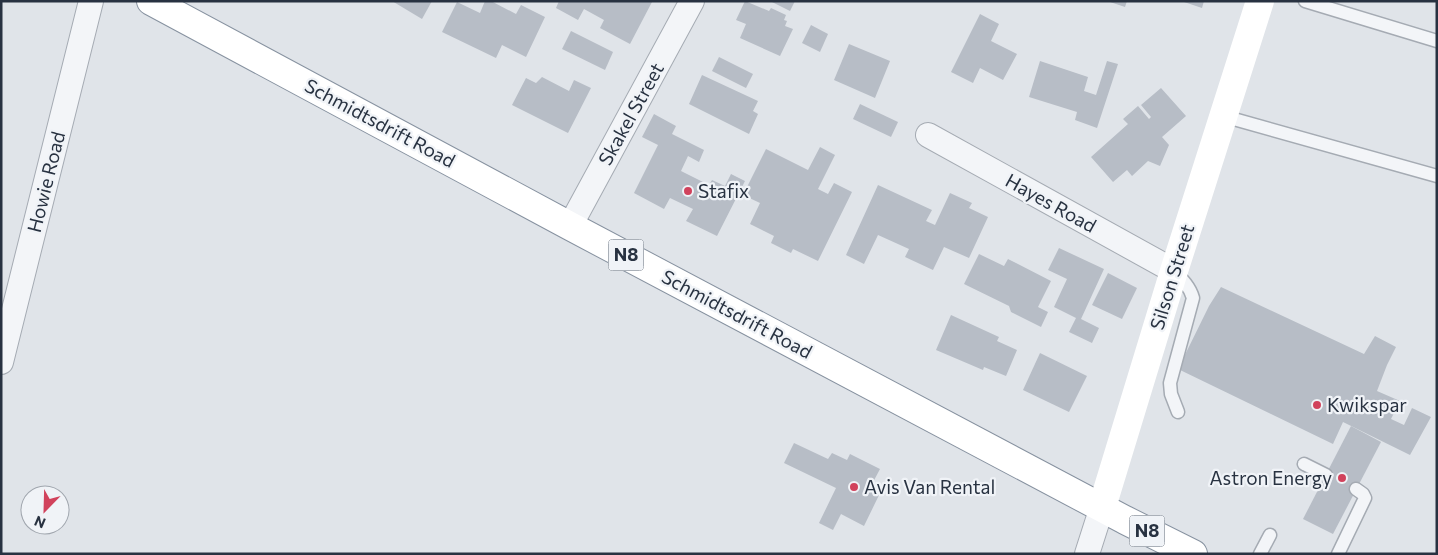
<svg xmlns="http://www.w3.org/2000/svg" width="1438" height="555" font-family="Commissioner,sans-serif">
	<style>
		.building { fill: #b7bdc6 }
		.lines { fill: none; stroke-linecap: round; stroke-linejoin: round }
		.lane-casing { stroke: #a5abb3; stroke-width: 15 }
		.street-casing { stroke: #a5abb3; stroke-width: 26 }
		.highway-casing { stroke: #8792a0; stroke-width: 30 }
		.lane { stroke: #f3f5f8; stroke-width: 12 }
		.street { stroke: #f3f5f8; stroke-width: 24 }
		.secondary { stroke: #fff; stroke-width: 28 }
		.highway { stroke: #fff; stroke-width: 28 }
		.poi-dot { fill: #d1425c; stroke: #f0f3f7; stroke-width: 2 }
		.labels { text-anchor: middle; stroke-width: 4.5; stroke-linejoin: round; paint-order: stroke }
		.shield { fill: #f0f3f7; stroke: #646c78; stroke-width: 1 }
		.shield-label { font-size: 18px; font-weight: bold; fill: #283241 }
		.street-label { font-size: 19px; fill: #283241; stroke: #f0f3f7 }
		.poi-label { font-size: 19px; fill: #283241; stroke: #f0f3f7; text-anchor: start }
	</style>
	<rect width="100%" height="100%" fill="#e0e4e9"/>
	<!-- building -->
	<g class="building">
		<polygon points="392,1 432,1 422,19"/>
		<polygon points="485,1 491,1 516,14 521,5 545,17 526,57 502,45 496,58 442,32 457,2 480,13"/>
		<polygon points="559,1 650,1 652,2 630,44 600,28 604,20 584,9 578,20 556,8"/>
		<polygon points="745,1 769,11 771,8 786,15 784,20 787,21 785,26 793,29 780,56 740,38 746,24 736,20"/>
		<polygon points="770,1 795,1 790,11"/>
		<polygon points="1107,1 1127,1 1125,7"/>
		<polygon points="1181,1 1204,1 1202,8"/>
		<polygon points="980,14 999,24 991,41 1017,54 1003,80 980,68 973,83 951,72"/>
		<polygon points="811,25 828,34 820,52 802,43"/>
		<polygon points="571,31 613,52 605,70 562,49"/>
		<polygon points="849,44 890,61 875,98 834,80"/>
		<polygon points="719,57 753,74 746,88 712,71"/>
		<polygon points="1040,61 1088,77 1084,91 1096,95 1107,61 1118,64 1097,128 1075,120 1077,112 1029,97"/>
		<polygon points="702,75 758,101 753,111 758,114 749,134 689,104"/>
		<polygon points="542,77 569,91 574,80 591,88 568,133 512,105 526,78 536,83"/>
		<polygon points="1161,88 1186,116 1162,137 1169,145 1160,166 1148,161 1132,176 1127,170 1113,182 1091,157 1128,124 1123,119 1138,106 1149,119 1151,117 1141,105"/>
		<polygon points="860,104 898,122 891,137 853,119"/>
		<polygon points="654,114 676,126 672,134 704,150 699,162 688,156 681,171 709,185 712,180 725,186 731,174 745,181 717,236 686,221 693,209 670,198 664,209 634,193 658,145 642,137"/>
		<polygon points="820,147 835,155 818,189 828,194 834,183 852,192 818,261 793,249 791,253 771,243 774,236 750,224 760,203 743,195 766,149 808,170"/>
		<polygon points="878,185 932,210 926,221 935,225 950,193 972,203 969,208 988,217 969,258 944,247 933,270 905,257 909,249 878,235 864,264 846,255"/>
		<polygon points="1059,248 1104,269 1081,319 1099,328 1092,343 1069,332 1076,318 1054,307 1067,279 1048,270"/>
		<polygon points="979,254 1004,266 1008,259 1051,281 1038,307 1048,312 1041,327 1011,312 1009,306 964,284"/>
		<polygon points="1108,273 1137,288 1122,319 1092,305"/>
		<polygon points="1221,287 1364,354 1375,336 1396,347 1387,365 1377,391 1400,401 1391,419 1404,425 1412,408 1431,417 1410,455 1343,422 1333,444 1178,369 1209,306"/>
		<polygon points="951,315 999,337 997,341 1017,350 1006,376 984,367 983,370 936,350"/>
		<polygon points="1040,353 1087,376 1069,412 1023,390"/>
		<polygon points="1351,426 1381,442 1333,534 1303,519"/>
		<polygon points="794,443 828,459 832,453 847,460 850,454 880,469 871,486 881,491 864,526 841,514 833,530 819,523 836,488 784,463"/>
	</g>
	<g class="lines">
		<defs>
			<g id="lane">
				<polyline points="1305,1 1437,41"/>
				<polyline points="1223,116 1437,176"/>
				<path d="M1174,271c8,8 16,16 19,27l-23,85 1,11 7,18"/>
				<polyline points="1304,464 1326,475"/>
				<polyline points="1260,554 1270,535"/>
				<polyline points="1338,554 1365,498 1363,494 1356,489"/>
			</g>
			<g id="street">
				<polyline points="928,135 1174,271"/>
				<polyline points="570,226 692,1"/>
				<polyline points="1,362 91,1"/>
				<polyline points="1087,554 1102,507"/>
			</g>
			<polyline id="highway" points="151,1 570,226 1125,520 1193,554"/>
		</defs>
		<!-- lane casing -->
		<use href="#lane" class="lane-casing"/>
		<!-- street casing -->
		<use href="#street" class="street-casing"/>
		<!-- highway casing -->
		<use href="#highway" class="highway-casing"/>
		<!-- lane -->
		<use href="#lane" class="lane"/>
		<!-- street -->
		<use href="#street" class="street"/>
		<!-- secondary -->
		<polyline class="secondary" points="1102,507 1174,271 1260,1"/>
		<!-- highway -->
		<use href="#highway" class="highway"/>
	</g>
	<!-- markers -->
	<g class="poi-dot">
		<circle cx="688" cy="191" r="5"/>
		<circle cx="1317" cy="405" r="5"/>
		<circle cx="1342" cy="478" r="5"/>
		<circle cx="854" cy="487" r="5"/>
	</g>
	<g class="labels">
		<!-- shield labels -->
		<g class="shield">
			<rect x="608.5" y="239.5" width="35" height="31" rx="4"/>
			<rect x="1129.5" y="515.5" width="35" height="31" rx="4"/>
		</g>
		<g class="shield-label">
			<text x="626" y="261">N8</text>
			<text x="1147" y="537">N8</text>
		</g>
		<!-- street labels -->
		<g class="street-label">
			<text transform="translate(631 114) rotate(-61)" y="7">Skakel Street</text>
			<text transform="translate(380 123) rotate(28)" y="7">Schmidtsdrift Road</text>
			<text transform="translate(46 182) rotate(-76)" y="7">Howie Road</text>
			<text transform="translate(1051 203) rotate(29)" y="7">Hayes Road</text>
			<text transform="translate(1172 277) rotate(-73)" y="7">Silson Street</text>
			<text transform="translate(737 314) rotate(28)" y="7">Schmidtsdrift Road</text>
		</g>
		<!-- poi labels -->
		<g class="poi-label">
			<text x="698" y="198">Stafix</text>
			<text x="1327" y="412">Kwikspar</text>
			<text x="1332" y="485" text-anchor="end">Astron Energy</text>
			<text x="864" y="494">Avis Van Rental</text>
		</g>
	</g>
	<!-- border -->
	<rect width="1438" height="555" fill="none" stroke="#283241" stroke-width="5"/>
	<!-- north arrow -->
	<g transform="translate(45 510) rotate(203)"><circle r="24" fill="#f0f3f7" stroke="#a0a6ae"/>
	<path d="M0-4L9 19L0 12L-9 19Z" fill="#d1425c"/>
	<text y="-8" font-size="14" font-weight="bold" text-anchor="middle" fill="#283241">N</text>
	</g>
</svg>
